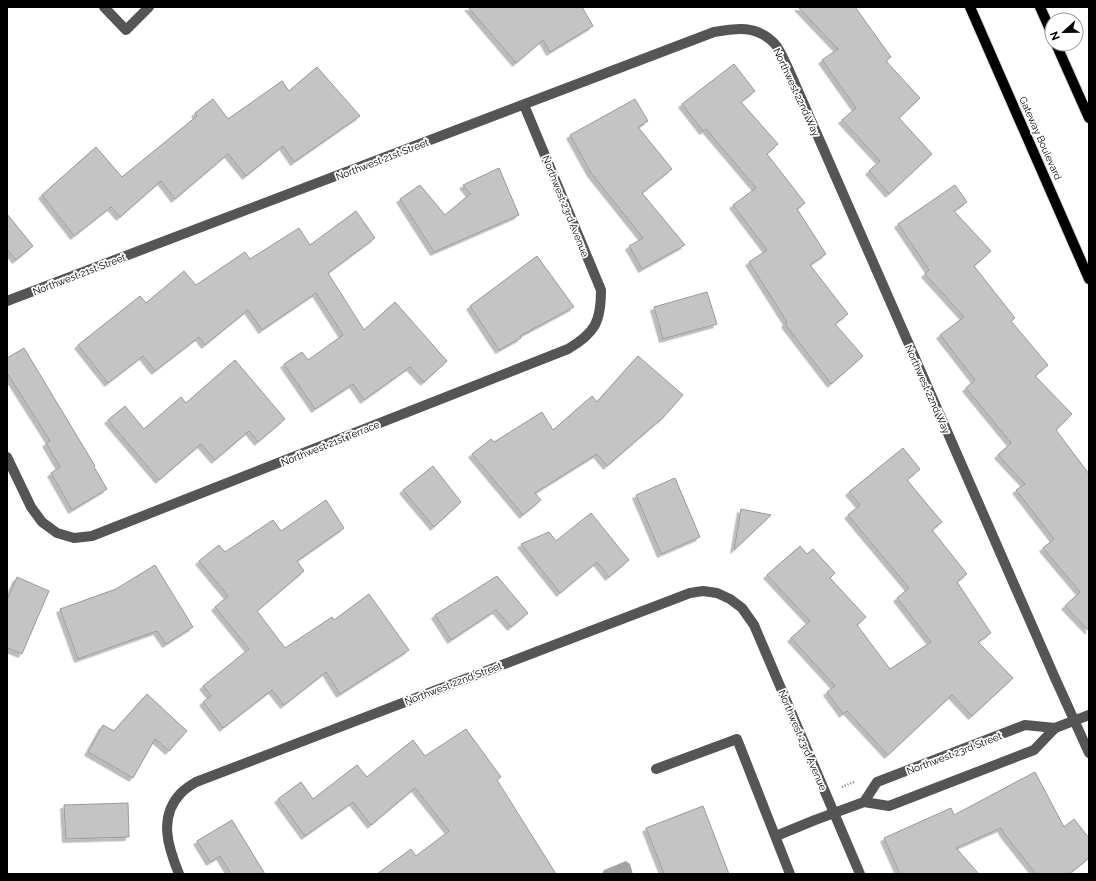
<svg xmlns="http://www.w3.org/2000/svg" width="1096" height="881" font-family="Raleway,sans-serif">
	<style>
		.water { fill: #a3a3a3 }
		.building { fill: #c4c4c4; stroke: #999; filter: url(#shadow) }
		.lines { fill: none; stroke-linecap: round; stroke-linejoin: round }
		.major-casing { stroke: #dbdbdb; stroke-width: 12 }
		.path { stroke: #777; stroke-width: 2.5; stroke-dasharray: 1 2; stroke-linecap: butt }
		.minor { stroke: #555; stroke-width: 10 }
		.major { stroke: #000; stroke-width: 10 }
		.labels { text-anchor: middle; stroke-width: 3.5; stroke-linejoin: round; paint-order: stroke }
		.street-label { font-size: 10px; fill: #000; stroke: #fff }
	</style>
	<defs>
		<filter id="shadow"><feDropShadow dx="-3.5" dy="3.5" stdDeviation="0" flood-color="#0004"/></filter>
	</defs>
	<rect width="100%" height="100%" fill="#fff"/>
	<!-- water -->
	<polygon class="water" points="626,861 630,864 633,874 602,874 604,870"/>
	<!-- building -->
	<g class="building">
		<polygon points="468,7 582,7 593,26 550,52 543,40 516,63"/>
		<polygon points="798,7 855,7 891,57 886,61 920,98 899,118 932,154 889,194 869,171 880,161 842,120 856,108 822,60 838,49"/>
		<polygon points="734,64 755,91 741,102 778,144 767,154 805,203 797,209 826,254 810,265 848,314 835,324 863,356 831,384 785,324 787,322 749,262 767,250 733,205 756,188 706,129 703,131 682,104"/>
		<polygon points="317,67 360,116 294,162 283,146 246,176 228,154 175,199 161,181 120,217 111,207 74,236 42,195 96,147 122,177 197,116 195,113 213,99 228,119 282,81 289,91"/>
		<polygon points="635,99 648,121 638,127 672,169 642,193 685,245 642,269 629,246 643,238 591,173 570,135"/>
		<polygon points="499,168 519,215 434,252 400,199 420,185 445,215 470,194 463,185"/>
		<polygon points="955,185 967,202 954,211 991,251 974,266 1015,318 1011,321 1048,365 1035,376 1072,414 1056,430 1089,474 1089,631 1065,606 1080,592 1043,548 1054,539 1016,490 1025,484 998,455 1011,443 966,388 975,380 940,335 964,317 925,274 929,270 898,224"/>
		<polygon points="356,211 375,238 328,273 364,330 395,302 447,361 424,382 410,367 364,400 353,384 315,409 284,364 302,352 308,360 343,335 316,293 262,330 248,310 205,345 199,337 155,371 143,356 108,383 78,345 140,296 146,303 184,271 196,285 245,252 250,259 299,228 310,245"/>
		<polygon points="7,214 33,246 16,260 7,249"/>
		<polygon points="537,256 574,307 520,336 521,338 499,350 470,306"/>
		<polygon points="707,292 717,324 663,339 654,307"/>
		<polygon points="24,348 95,466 94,467 107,489 72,510 51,473 60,467 46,443 50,441 7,373 7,358"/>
		<polygon points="638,356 683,395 661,420 660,420 607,466 597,454 535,493 541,500 523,515 472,454 491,439 494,442 542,412 553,430 592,396 597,402"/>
		<polygon points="235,360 285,419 258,442 249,431 215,460 201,444 159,480 108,420 125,406 144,429 181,397 186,403"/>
		<polygon points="903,448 920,469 907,480 942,522 932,530 967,574 957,582 991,633 978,642 1013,678 972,716 952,695 888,755 847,711 843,714 827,692 835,686 791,638 810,621 767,575 800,546 807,554 813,549 835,573 830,578 866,617 857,625 890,669 931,642 897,598 909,588 848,515 860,505 849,492"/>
		<polygon points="433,466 461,502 434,527 403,490"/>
		<polygon points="675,478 700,537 661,554 636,495"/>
		<polygon points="326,500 344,528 297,561 304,571 257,611 285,648 332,617 334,620 369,594 409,650 340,694 326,672 284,705 272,690 223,728 203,702 211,696 203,686 249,649 215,607 228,596 199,561 219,545 225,552 273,520 281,531"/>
		<polygon points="741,509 771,515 734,550"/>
		<polygon points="591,513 629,560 609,577 597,562 560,593 521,544 549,532 556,541"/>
		<polygon points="155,565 193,627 166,644 157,631 78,659 60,609 116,589"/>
		<polygon points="497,576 528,613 511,627 496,610 451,640 435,615"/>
		<polygon points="17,577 49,591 22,654 7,648 7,600"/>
		<polygon points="147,694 187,731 169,751 155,739 133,778 88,752 103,725 114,731"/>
		<polygon points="466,729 501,777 497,780 556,874 377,874 411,849 416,856 449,831 415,788 371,825 353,802 305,836 278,799 301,782 313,799 357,765 367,777 413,740 425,756"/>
		<polygon points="1035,772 1064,827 1074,819 1089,838 1089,858 1069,874 1036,874 1005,835 1001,828 956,848 979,874 900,874 884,838 951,808 954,815"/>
		<polygon points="128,803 129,837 66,839 64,805"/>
		<polygon points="703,806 729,874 664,874 646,828"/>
		<polygon points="232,820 265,874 231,874 220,856 210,862 197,841"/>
	</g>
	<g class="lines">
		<defs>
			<g id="major">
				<polyline points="970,7 1089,279"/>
				<polyline points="1040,7 1052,34"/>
				<polyline points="1056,44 1089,118"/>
			</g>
		</defs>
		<!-- major casing -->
		<use href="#major" class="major-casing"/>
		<!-- path -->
		<polyline class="path" points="842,787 854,782"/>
		<!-- minor -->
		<g class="minor">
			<polyline points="104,7 126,30 149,7"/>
			<path d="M7,301l707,-269c23,-4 42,-7 60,11 6,6 10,17 14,25l267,610 34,75"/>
			<path d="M7,457l24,50 11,15 15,11 17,5 18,-2 476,-187c27,-16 33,-27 33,-59l-77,-185"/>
			<polyline points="656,769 737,739 790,874"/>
			<polyline points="864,802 877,782 1025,725 1055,728 1089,715"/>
			<polyline points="776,836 815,820 864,802 889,806 1034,750 1055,728"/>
			<path d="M179,874c-11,-27 -21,-57 2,-81 4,-4 10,-8 15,-11l494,-189 13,-2 14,2 13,6 12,9 12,17 106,249"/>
		</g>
		<!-- major -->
		<use href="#major" class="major"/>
	</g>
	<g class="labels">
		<!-- street labels -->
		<g class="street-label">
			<text transform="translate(797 92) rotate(65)" y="4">Northwest 22nd Way</text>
			<text transform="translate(1041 138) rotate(66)" y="4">Gateway Boulevard</text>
			<text transform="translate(382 159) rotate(-21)" y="4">Northwest 21st Street</text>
			<text transform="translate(566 206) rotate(68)" y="4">Northwest 23rd Avenue</text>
			<text transform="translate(79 274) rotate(-21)" y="4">Northwest 21st Street</text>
			<text transform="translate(928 389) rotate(66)" y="4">Northwest 22nd Way</text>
			<text transform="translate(330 443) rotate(-22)" y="4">Northwest 21st Terrace</text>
			<text transform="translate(453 683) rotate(-21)" y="4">Northwest 22nd Street</text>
			<text transform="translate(803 740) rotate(67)" y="4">Northwest 23rd Avenue</text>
			<text transform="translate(954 753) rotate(-21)" y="4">Northwest 23rd Street</text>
		</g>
	</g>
	<!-- border -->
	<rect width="1096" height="881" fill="none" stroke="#000000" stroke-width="16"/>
	<!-- north arrow -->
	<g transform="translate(1064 32) rotate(248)"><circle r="19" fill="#ffffff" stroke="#999999"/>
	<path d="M0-3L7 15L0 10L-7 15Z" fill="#000000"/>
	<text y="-6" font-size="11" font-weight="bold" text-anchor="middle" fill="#000000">N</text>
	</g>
</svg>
